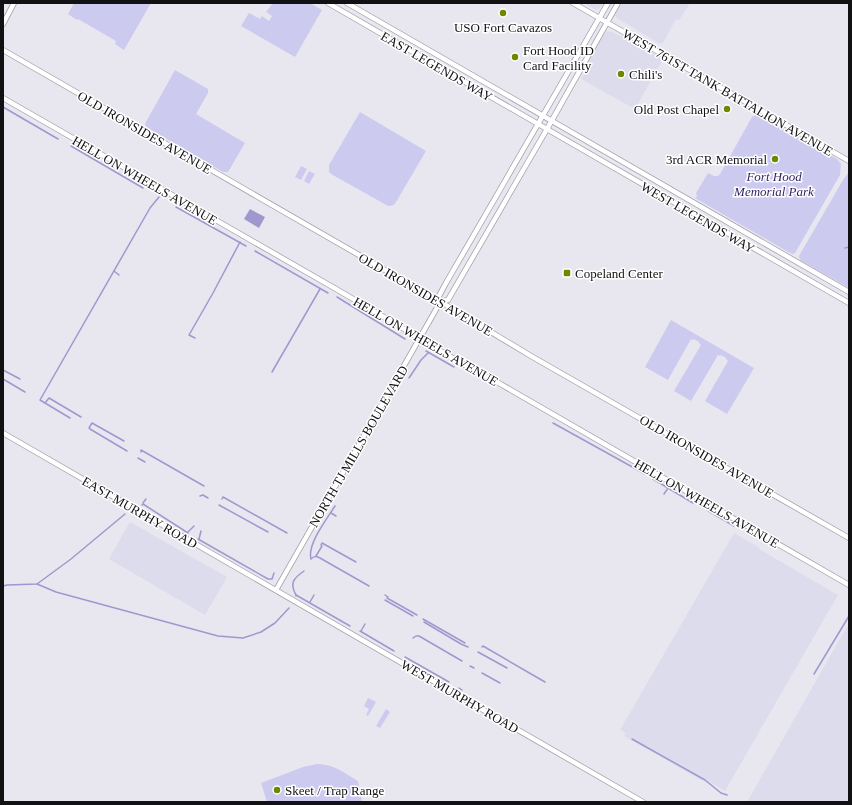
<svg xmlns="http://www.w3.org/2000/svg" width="852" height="805" font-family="'Times New Roman',serif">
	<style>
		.built { fill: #dddcec }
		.green { fill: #cdcaf0 }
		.water { fill: #9e98cf }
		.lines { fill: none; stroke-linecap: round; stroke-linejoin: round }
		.stream { stroke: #9e98cf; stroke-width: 1.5 }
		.minor-casing { stroke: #a1a0a9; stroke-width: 6 }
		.minor { stroke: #fff; stroke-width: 4.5 }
		.poi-dot { fill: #6c8800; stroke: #fff; stroke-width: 1.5 }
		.labels { text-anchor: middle; stroke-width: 3; stroke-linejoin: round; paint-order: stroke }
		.poi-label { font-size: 13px; fill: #111114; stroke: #fff; text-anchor: start }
		.street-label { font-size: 13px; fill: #111114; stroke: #fff }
		.park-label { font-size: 13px; font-style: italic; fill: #2f1f60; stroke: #fff }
	</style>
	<rect width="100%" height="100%" fill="#e8e7f0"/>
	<!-- built -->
	<g class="built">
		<polygon points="584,3 603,3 600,8 596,10"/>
		<polygon points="624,3 690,3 680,19 679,20 676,19 663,43 660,44 617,18 615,15 619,7"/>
		<polygon points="608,31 612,32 663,59 635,109 581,79 586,71 586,65 604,34"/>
		<polygon points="130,522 227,577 205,615 109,559"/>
		<polygon points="734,533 760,548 759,549 838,595 725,791 703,778 701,780 624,736 626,733 620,730"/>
		<polygon points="849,624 849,802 747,802 841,637"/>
	</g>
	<!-- green -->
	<g class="green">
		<polygon points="74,3 151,3 124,50 115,44 116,41 78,19 77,20 68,14"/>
		<polygon points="273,3 310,3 322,10 295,57 241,26 249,13 260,19 262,16 269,21 272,16 266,12"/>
		<polygon points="175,70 208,89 208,93 196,114 245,143 228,172 223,172 148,128 145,125 146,122"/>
		<path d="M360,112l66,39 -30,51c-2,3 -4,4 -8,4l-57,-32 -2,-2v-7z"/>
		<polygon points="757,114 760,115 837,159 841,164 840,175 795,253 793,254 790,253 695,198 697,196 696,193 708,173 714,176 718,176 720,174 752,117"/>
		<polygon points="301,166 307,169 301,180 295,177"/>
		<polygon points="309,171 315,174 309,184 304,181"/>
		<polygon points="849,172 849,288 800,260 799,256 843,180"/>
		<polygon points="671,320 754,368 727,414 705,401 728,361 726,359 726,358 721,355 720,356 718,355 691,401 674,391 701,345 699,343 699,342 694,339 693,340 691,339 668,380 645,367"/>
		<polygon points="368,698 376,702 368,716 366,715 369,709 364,706"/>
		<polygon points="386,709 390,712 380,728 376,726"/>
		<path d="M317,764c17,0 27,9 41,17l4,21h-95l-6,-19 42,-16z"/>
	</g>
	<!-- water -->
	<polygon class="water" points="250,209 265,217 259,228 244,219"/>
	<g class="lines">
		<!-- stream -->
		<g class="stream">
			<polyline points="3,107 58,139"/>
			<polyline points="71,146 143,188"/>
			<polyline points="176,207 246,246"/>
			<polyline points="845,248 849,247"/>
			<polyline points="255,251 328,293"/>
			<polyline points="114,271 119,275"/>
			<polyline points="337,297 405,339"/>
			<polyline points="195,338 189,335 213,293 240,242"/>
			<polyline points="426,351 454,367"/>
			<polyline points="3,370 20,379"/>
			<polyline points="272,372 320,289"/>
			<polyline points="409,378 421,360 428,353"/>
			<polyline points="3,379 25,392"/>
			<polyline points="45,403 49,398 81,417"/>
			<polyline points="70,418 40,400 150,208 159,197"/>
			<polyline points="553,423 645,474"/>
			<polyline points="124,441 92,423 89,428 90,429 127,451"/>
			<polyline points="141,452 141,450 204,486"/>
			<polyline points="138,458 145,462"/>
			<polyline points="653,479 693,503"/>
			<polyline points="664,494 668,488"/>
			<polyline points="200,496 203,495 208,498"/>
			<polyline points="222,499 223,497 287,533"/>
			<polyline points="143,503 146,499"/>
			<polyline points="142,505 143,504 188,533"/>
			<polyline points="219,505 268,532"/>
			<path d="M335,506c-8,13 -28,38 -24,53 3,-3 5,-3 9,-1l49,28"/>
			<polyline points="707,510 734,526 734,525"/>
			<polyline points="331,513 336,516"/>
			<polyline points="188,532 194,526"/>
			<polyline points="198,539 268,579 272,579 274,573"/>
			<polyline points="199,539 201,531"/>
			<polyline points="316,556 322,546 321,545 322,543 356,562"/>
			<polyline points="37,584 56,592 218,636 243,638 261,632 275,623 289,608"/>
			<polyline points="3,586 7,585 37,584 71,559 125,514"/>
			<polyline points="296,595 350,626"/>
			<polyline points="385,595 388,597 387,598 417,615"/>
			<path d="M296,596v-1c-7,-12 -2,-17 8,-24"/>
			<polyline points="385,600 413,616"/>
			<polyline points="310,602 314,595"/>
			<polyline points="423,619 465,643"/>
			<polyline points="424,622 461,644 468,647"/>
			<polyline points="360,631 394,651"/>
			<polyline points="361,631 365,624"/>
			<polyline points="413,638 416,636 419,636 462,661"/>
			<polyline points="482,647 483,646 545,682"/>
			<polyline points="478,652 507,668"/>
			<polyline points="405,657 449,682"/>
			<polyline points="470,666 474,668"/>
			<polyline points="482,673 500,683"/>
			<polyline points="814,674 849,616"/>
			<polyline points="459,688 462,690"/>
			<polyline points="632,739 705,780 721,793 727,795"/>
		</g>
		<defs>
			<g id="minor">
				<polyline points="328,3 849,303"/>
				<polyline points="347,3 849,292"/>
				<polyline points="573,3 849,161"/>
				<polyline points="3,24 14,3"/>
				<polyline points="3,50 451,308 531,356 849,538"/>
				<polyline points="3,98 336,289 411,333 430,345 463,364 497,382 849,585"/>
				<polyline points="440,302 448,300 547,129 618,3"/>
				<polyline points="3,433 643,802"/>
				<polyline points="276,590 438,306 440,302 439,296 446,283 608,3"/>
			</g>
		</defs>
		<!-- minor casing -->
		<use href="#minor" class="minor-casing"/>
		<!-- minor -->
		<use href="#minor" class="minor"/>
	</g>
	<!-- markers -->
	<g class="poi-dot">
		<circle cx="503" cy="13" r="4"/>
		<circle cx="515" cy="57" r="4"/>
		<circle cx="621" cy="74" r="4"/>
		<circle cx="727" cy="109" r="4"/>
		<circle cx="775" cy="159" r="4"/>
		<rect x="563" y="269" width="8" height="8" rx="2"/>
		<circle cx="277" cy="790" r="4"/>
	</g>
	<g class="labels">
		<!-- poi labels -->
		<g class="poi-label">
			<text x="503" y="32" text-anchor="middle">USO Fort Cavazos</text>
			<text x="523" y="55">Fort Hood ID<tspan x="523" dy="15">Card Facility</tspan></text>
			<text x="629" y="79">Chili's</text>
			<text x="719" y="114" text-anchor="end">Old Post Chapel</text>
			<text x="767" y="164" text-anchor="end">3rd ACR Memorial</text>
			<text x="575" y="278">Copeland Center</text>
			<text x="285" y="795">Skeet / Trap Range</text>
		</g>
		<!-- street labels -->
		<g class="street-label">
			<text transform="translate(437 66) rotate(30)" y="5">EAST LEGENDS WAY</text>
			<text transform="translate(728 92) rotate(30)" y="5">WEST 761ST TANK BATTALION AVENUE</text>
			<text transform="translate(145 132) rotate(30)" y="5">OLD IRONSIDES AVENUE</text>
			<text transform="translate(145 180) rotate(30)" y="5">HELL ON WHEELS AVENUE</text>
			<text transform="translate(698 217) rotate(30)" y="5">WEST LEGENDS WAY</text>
			<text transform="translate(426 294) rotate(30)" y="5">OLD IRONSIDES AVENUE</text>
			<text transform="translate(426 341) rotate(30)" y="5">HELL ON WHEELS AVENUE</text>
			<text transform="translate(358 446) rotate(-60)" y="5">NORTH TJ MILLS BOULEVARD</text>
			<text transform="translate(707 456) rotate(30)" y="5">OLD IRONSIDES AVENUE</text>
			<text transform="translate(707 503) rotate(30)" y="5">HELL ON WHEELS AVENUE</text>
			<text transform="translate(140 512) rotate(30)" y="5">EAST MURPHY ROAD</text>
			<text transform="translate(460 696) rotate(30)" y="5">WEST MURPHY ROAD</text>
		</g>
		<!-- park labels -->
		<g class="park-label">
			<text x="774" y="181">Fort Hood<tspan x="774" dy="15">Memorial Park</tspan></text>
		</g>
	</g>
	<!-- border -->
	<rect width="852" height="805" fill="none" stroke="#111114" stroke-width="8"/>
</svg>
